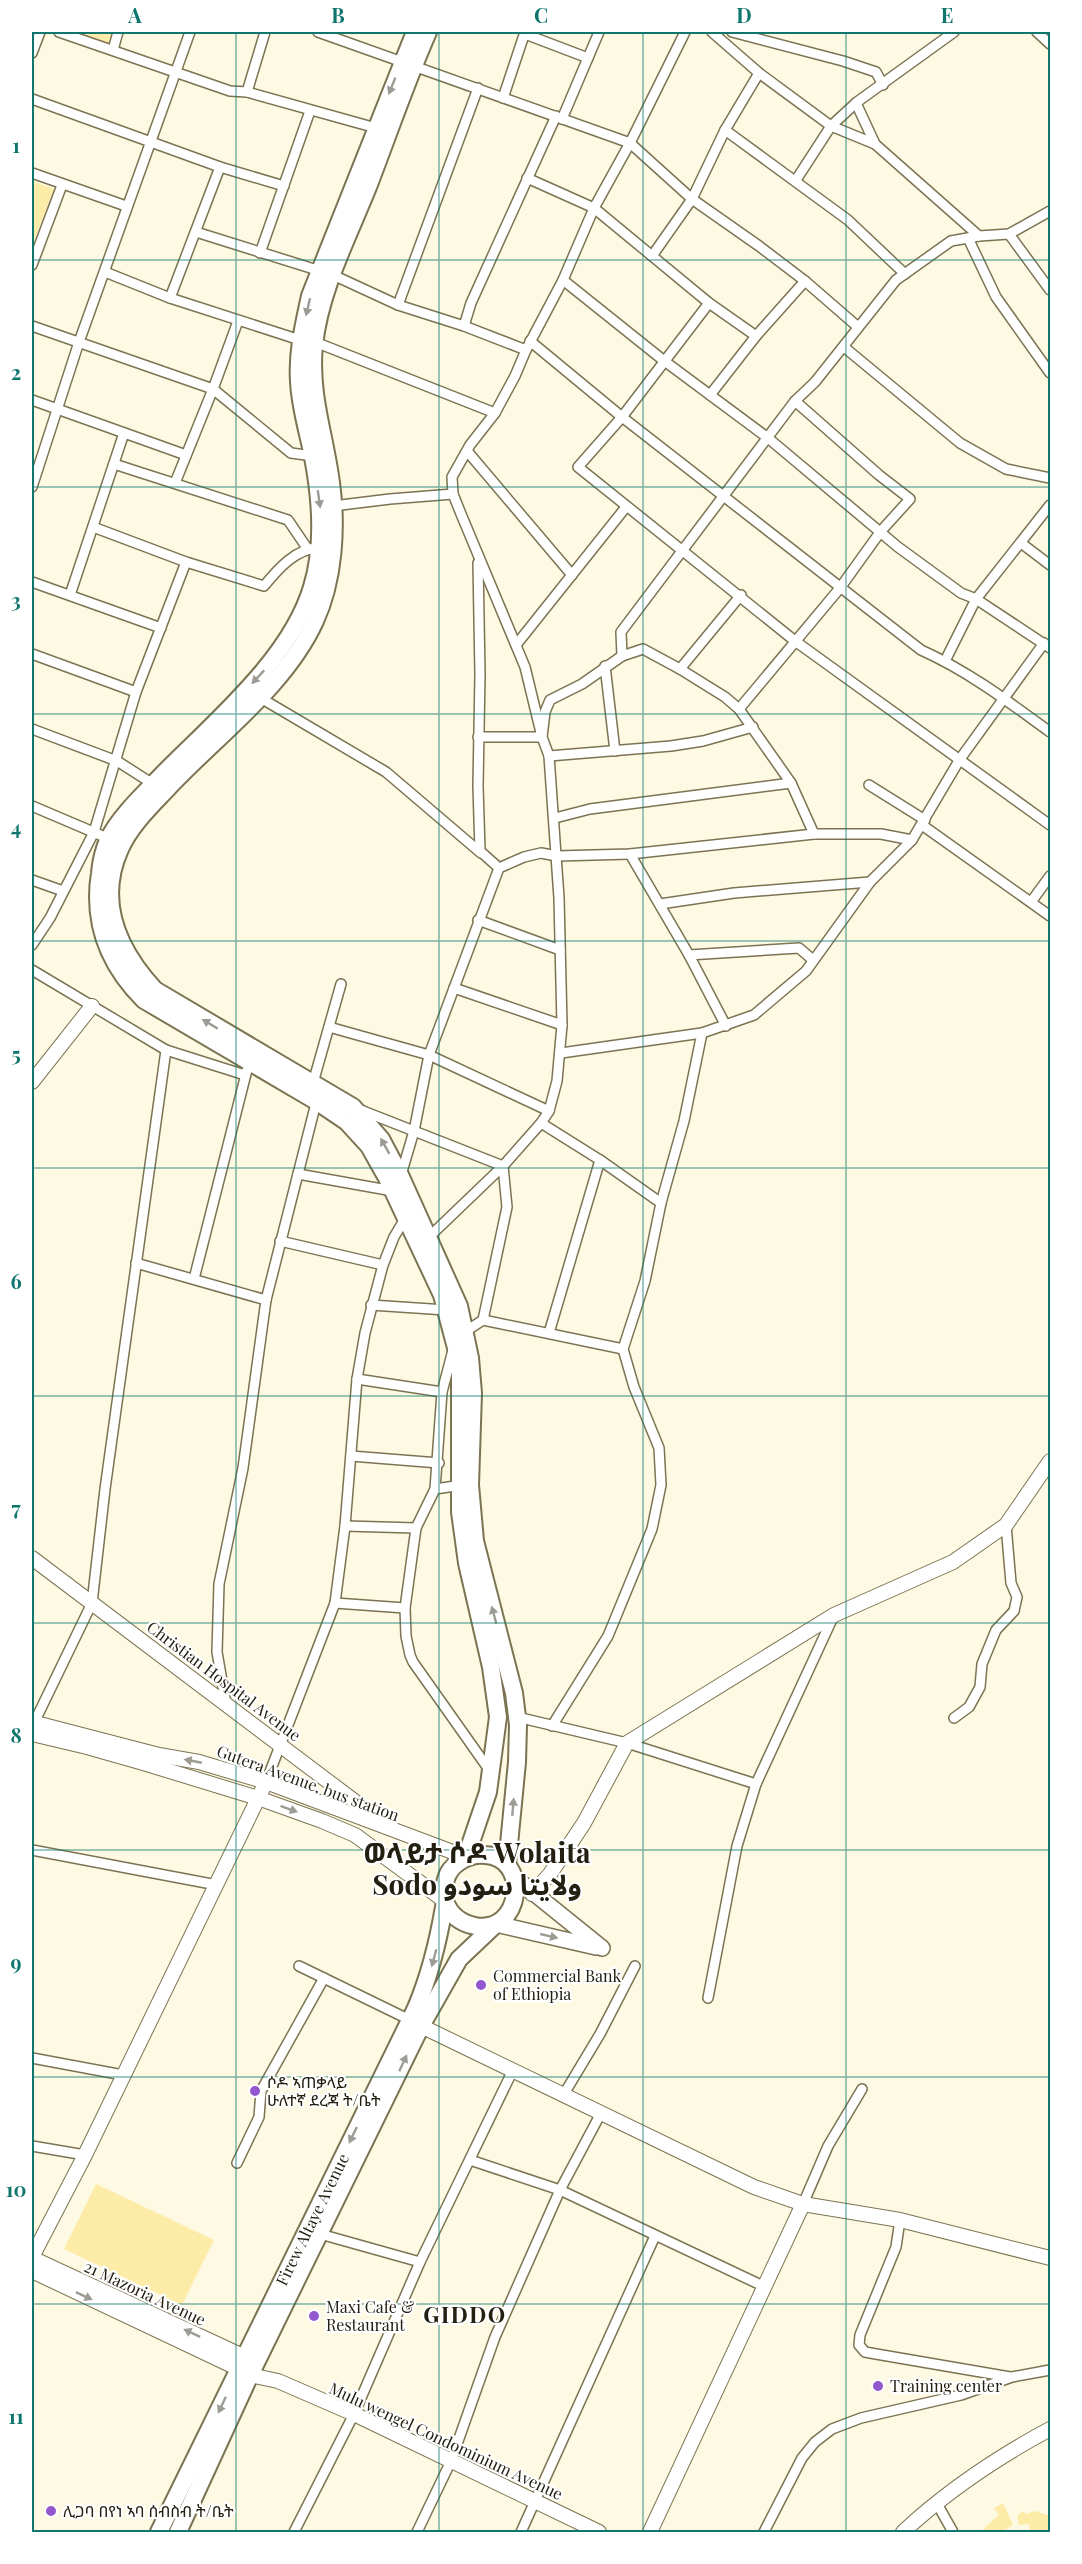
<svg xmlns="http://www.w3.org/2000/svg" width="1082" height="2564" font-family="'Playfair Display','Noto Sans Arabic','Noto Sans Ethiopic',serif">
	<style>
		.green { fill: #fdeba8 }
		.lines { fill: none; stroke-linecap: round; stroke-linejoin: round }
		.street-casing { stroke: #7c7352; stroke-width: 12 }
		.secondary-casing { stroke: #7c7352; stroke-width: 16 }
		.primary-casing { stroke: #7c7352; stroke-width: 18 }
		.highway-casing { stroke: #7c7352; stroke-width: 20 }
		.street { stroke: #fff; stroke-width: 9 }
		.secondary { stroke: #fff; stroke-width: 14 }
		.primary { stroke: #fff; stroke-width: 15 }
		.highway { stroke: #fff; stroke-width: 16 }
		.oneway { fill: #9c9b94 }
		.grid { fill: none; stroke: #0f766e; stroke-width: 1.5; stroke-opacity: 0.55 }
		.poi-dot { fill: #9357ce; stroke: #fff; stroke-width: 2 }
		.labels { text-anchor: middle; stroke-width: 4.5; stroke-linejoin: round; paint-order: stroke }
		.street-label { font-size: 16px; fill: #232012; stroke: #fff }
		.poi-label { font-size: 16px; fill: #232012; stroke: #fff; text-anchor: start }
		.district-label { font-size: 22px; font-weight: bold; letter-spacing: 1.5px; fill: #232012; stroke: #fff }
		.town-label { font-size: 28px; font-weight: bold; fill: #232012; stroke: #fff }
		.neatline { fill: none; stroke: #0f766e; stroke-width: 2 }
		.grid-label { font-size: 20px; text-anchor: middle; font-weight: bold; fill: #0f766e }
	</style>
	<rect width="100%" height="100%" fill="#fef9e2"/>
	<!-- green -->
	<g class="green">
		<polygon points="75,32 115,32 110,45"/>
		<polygon points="32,181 54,189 33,243 32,243"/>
		<polygon points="96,2184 214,2240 182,2305 64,2249"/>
		<polygon points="1003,2503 1013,2525 1002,2532 980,2532 999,2515 994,2508"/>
		<polygon points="1023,2511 1026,2514 1035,2511 1050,2516 1050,2532 1030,2532 1029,2524 1019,2525 1017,2516"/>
	</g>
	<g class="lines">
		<defs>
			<g id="street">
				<polyline points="59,32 230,91 247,92 265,32"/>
				<polyline points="318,32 630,143 692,199 759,246 805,281 858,327"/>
				<polyline points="712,32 759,73 831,126 875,144 979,236"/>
				<polyline points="732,32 843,61 876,72 883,85"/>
				<polyline points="1037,32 1050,44"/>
				<polyline points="525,34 588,58"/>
				<polyline points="113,50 118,32"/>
				<polyline points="32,53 40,32"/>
				<polyline points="247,92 376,128"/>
				<polyline points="503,98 525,32"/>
				<polyline points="32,99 220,167 284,186"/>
				<polyline points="856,103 875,144"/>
				<polyline points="562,119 599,32"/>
				<polyline points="725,130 848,220 905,274"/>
				<polyline points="32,173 126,206"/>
				<polyline points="527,178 594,208 709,303 756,336"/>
				<polyline points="796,180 831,126 857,102 954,32"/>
				<polyline points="196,232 333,275 398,305 464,326 526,350"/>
				<polyline points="1009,234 1050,290"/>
				<polyline points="968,238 996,297 1050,373"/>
				<polyline points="260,253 310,111"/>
				<polyline points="652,256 692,199 725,130 759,73"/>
				<polyline points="32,265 62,185"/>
				<polyline points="105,272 170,298 300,340 315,342 495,413"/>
				<polyline points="563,280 663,360 768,438 898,547 961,593 976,599 1050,648"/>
				<polyline points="170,298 220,167"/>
				<polyline points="709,303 622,417 578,467 795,641 1050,825"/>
				<polyline points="398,305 478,88"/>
				<polyline points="32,326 213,389 238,321"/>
				<polyline points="464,326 471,303 556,116"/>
				<path d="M530,341l92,76 299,233c47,21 88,52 129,82"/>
				<polyline points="844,347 960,443 1006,469 1050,478"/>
				<polyline points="710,395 756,336 805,281"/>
				<polyline points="32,400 186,455"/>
				<polyline points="467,451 572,575"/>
				<polyline points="114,464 288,520 307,548"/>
				<polyline points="175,483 213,389 291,453 313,456"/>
				<polyline points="32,487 79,342 190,32"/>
				<polyline points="333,506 390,499 453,494"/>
				<polyline points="93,527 186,562"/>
				<polyline points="1021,543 1050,565"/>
				<polyline points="478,563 480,674 478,786 480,851 499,868"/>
				<polyline points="32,582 161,628"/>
				<polyline points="70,595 124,433"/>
				<polyline points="516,645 626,507"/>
				<polyline points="32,654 136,692"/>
				<polyline points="622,656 621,632 795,401 815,382 896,280 951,241 979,236 1009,234 1050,211"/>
				<polyline points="945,661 976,599 1050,505"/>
				<polyline points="605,666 615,751"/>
				<polyline points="680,669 741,595"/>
				<polyline points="259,697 386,772 481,853"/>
				<polyline points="739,709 840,588 881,531 910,499 879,475 795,401"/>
				<polyline points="32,729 117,761 153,784"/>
				<polyline points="478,737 542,737 525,667 461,514 453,494 452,477 470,445 495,413 515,376 526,350 563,280 594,208 630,143 685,32"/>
				<polyline points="549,756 671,746 703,741 753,727"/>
				<polyline points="869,785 925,820"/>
				<polyline points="32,806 112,840"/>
				<polyline points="555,818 590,809 791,783"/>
				<polyline points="922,825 1050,916"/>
				<polyline points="630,854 689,955 726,1026"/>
				<polyline points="32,880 63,891"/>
				<polyline points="1031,902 1050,876"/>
				<polyline points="660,904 734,893 870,882"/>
				<polyline points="478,920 560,950"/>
				<path d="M32,945l18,-27 44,-86 42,-140 50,-130 78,24c14,-17 32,-38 55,-38"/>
				<polyline points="689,955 799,948 813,960"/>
				<polyline points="32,970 166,1050 245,1075"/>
				<polyline points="454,988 562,1025"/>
				<polyline points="329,1027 429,1055 549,1111"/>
				<polyline points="561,1053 702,1033"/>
				<polyline points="313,1083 341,984"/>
				<polyline points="358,1109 503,1166 507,1207 483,1320"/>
				<polyline points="541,1123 600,1160 661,1203"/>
				<polyline points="298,1174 393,1191"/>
				<polyline points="401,1175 414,1131 429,1055 499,868 524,857 541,853 557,856 630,854 814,834"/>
				<polyline points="429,1237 503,1166 541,1123 549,1111 557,1081 562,1025 559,898 549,756 542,737 545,712 550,700 582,684 622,656 643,649 680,669 725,697 739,709 791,783 814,834 881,834 912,840"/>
				<polyline points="280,1241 383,1265"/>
				<polyline points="136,1263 266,1300"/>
				<polyline points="194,1279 247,1070"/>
				<polyline points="371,1305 446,1310"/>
				<polyline points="466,1331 483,1320 623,1349"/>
				<polyline points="549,1333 600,1160"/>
				<polyline points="357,1379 442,1392"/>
				<polyline points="351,1456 439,1463"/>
				<polyline points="462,1485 435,1489 416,1528 405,1608 406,1636 410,1655 413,1662 490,1771"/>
				<polyline points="435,1489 442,1392 453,1350"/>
				<polyline points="345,1526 416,1528"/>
				<polyline points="335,1603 405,1608"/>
				<polyline points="226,1704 217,1652 219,1584 243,1468 266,1300 317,1099"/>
				<polyline points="517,1717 627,1743 756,1784"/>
				<polyline points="954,1718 969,1707 980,1687 982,1664 996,1630 1014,1611 1017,1597 1011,1583 1006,1525"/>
				<polyline points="33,1725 92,1603 105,1489 166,1050"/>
				<polyline points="552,1726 608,1636 652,1529 661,1485 659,1448 634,1387 623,1349 645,1281 661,1203 684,1121 702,1033 754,1015 806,971 870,882 912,840 960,759 1044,643"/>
				<polyline points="266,1782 335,1603 345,1526 357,1379 365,1333 383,1265 394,1237 406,1217"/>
				<polyline points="32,1850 217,1885"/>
				<polyline points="299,1966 410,2020"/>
				<polyline points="708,1998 737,1846 756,1784 834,1615"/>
				<polyline points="32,2058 123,2075"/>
				<polyline points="564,2094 600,2034 635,1966"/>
				<polyline points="32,2146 85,2155"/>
				<polyline points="470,2160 560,2190 763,2286"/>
				<polyline points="237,2163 259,2117 261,2091 324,1978"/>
				<polyline points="803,2204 828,2146 862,2089"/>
				<polyline points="900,2220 896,2247 860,2335 859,2345 865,2352 876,2354 1010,2377"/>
				<polyline points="320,2234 420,2262"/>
				<polyline points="936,2502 953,2532"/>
				<polyline points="294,2532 354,2414 420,2262 513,2070"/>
				<polyline points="417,2532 451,2461 495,2337 560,2190 601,2113"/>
				<polyline points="521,2532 655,2236"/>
				<polyline points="764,2532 802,2458 815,2442 832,2429 861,2418 961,2395 1012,2377 1050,2370"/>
			</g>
			<g id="secondary">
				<polyline points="32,1082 92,1006"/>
				<polyline points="32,1558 382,1822"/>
				<polyline points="32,1722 159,1755 199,1762 266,1782 466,1857"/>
				<polyline points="32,1734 87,1747 140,1762 258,1798 322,1821 355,1835 445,1901"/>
				<polyline points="532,1894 550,1874 584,1823 627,1743 834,1615 953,1562 1006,1525 1050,1461"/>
				<polyline points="421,2026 754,2187 803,2204 900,2220 1050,2258"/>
				<polyline points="32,2257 85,2155 266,1782"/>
				<polyline points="32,2258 245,2357"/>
				<polyline points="32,2271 239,2369"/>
				<polyline points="250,2375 278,2381 354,2414 599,2532"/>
				<polyline points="650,2532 803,2204"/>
				<path d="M903,2532c44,-41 93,-74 147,-103"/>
			</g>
			<g id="primary">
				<polyline points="514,1877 602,1948"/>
				<polyline points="496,1924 596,1947"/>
			</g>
			<g id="highway">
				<path d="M415,32l-105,264c-6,28 -13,56 -11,85 1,26 9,50 14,76 8,42 12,88 -1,130 -21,72 -99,136 -151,189 -18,19 -40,39 -52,62 -5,11 -8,24 -9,35 -8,50 9,92 44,127l172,101 31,21 22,24 18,32 55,117 18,68v149l7,51 24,104 7,50 -10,75 -22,65"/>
				<path d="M428,32c-22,50 -40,103 -60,155 -20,50 -48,103 -54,158 -5,50 11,90 17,138 6,44 3,97 -16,138 -30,66 -100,116 -149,169 -16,17 -36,36 -46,59 -24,53 -1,102 35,141l198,117 28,32 19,36 59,131 11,52 3,35 -3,92 5,56 39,152 4,32 -1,37 -10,103"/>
				<path id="s1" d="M159,2532l257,-524c14,-33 22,-66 28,-101 2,-10 -1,-18 2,-28 2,-7 7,-13 13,-17 9,-6 16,-8 26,-7 46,2 37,80 -10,71 -15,-3 -25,-11 -30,-25"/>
				<polyline points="178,2532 250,2375 421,2026 459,1959 496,1924"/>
			</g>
		</defs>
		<!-- street casing -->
		<use href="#street" class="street-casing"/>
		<!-- secondary casing -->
		<use href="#secondary" class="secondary-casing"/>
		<!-- primary casing -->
		<use href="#primary" class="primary-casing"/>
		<!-- highway casing -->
		<use href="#highway" class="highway-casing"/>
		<!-- street -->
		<use href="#street" class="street"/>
		<!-- secondary -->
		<use href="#secondary" class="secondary"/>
		<!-- primary -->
		<use href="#primary" class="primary"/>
		<!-- highway -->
		<use href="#highway" class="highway"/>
	</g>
	<!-- one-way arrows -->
	<defs><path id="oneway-solid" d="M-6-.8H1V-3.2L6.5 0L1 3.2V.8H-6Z" transform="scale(1.5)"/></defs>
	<g class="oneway">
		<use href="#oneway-solid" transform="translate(392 86) rotate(112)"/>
		<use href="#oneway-solid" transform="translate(308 307) rotate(103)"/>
		<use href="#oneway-solid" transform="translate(319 499) rotate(82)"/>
		<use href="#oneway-solid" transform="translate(258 677) rotate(133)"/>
		<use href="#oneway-solid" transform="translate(210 1024) rotate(-149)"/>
		<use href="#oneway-solid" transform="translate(385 1146) rotate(-119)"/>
		<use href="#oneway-solid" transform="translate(494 1615) rotate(-105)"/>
		<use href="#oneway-solid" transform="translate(193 1761) rotate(-169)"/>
		<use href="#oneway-solid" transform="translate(513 1807) rotate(-85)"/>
		<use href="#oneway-solid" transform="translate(289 1809) rotate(20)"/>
		<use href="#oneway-solid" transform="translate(549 1936) rotate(13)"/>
		<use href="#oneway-solid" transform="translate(434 1958) rotate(105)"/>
		<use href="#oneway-solid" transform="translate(403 2063) rotate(-65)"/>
		<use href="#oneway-solid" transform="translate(353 2135) rotate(116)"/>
		<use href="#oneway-solid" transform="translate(84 2296) rotate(25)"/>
		<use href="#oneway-solid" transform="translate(192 2333) rotate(-155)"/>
		<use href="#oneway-solid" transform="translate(222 2405) rotate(115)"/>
	</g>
	<!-- grid -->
	<path class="grid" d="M236,32v2500M439,32v2500M643,32v2500M846,32v2500M32,260h1018M32,487h1018M32,714h1018M32,941h1018M32,1168h1018M32,1396h1018M32,1623h1018M32,1850h1018M32,2077h1018M32,2304h1018"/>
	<!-- markers -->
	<g class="poi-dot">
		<circle cx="481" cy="1985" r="6"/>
		<circle cx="255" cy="2091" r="6"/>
		<circle cx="314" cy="2316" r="6"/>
		<circle cx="878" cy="2386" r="6"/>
		<circle cx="51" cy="2511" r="6"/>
	</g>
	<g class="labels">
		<!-- street labels -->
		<g class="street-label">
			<text transform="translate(224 1681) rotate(37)" y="6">Christian Hospital Avenue</text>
			<text transform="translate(308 1783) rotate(20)" y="6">Gutera Avenue, bus station</text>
			<text dy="6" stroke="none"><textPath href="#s1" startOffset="348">Firew Altaye Avenue</textPath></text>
			<text transform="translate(145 2293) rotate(25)" y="6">21 Mazoria Avenue</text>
			<text transform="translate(446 2441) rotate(25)" y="6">Mulu wengel Condominium Avenue</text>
		</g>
		<!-- poi labels -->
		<g class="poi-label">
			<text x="493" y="1982">Commercial Bank<tspan x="493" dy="18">of Ethiopia</tspan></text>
			<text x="267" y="2088">ሶዶ ኣጠቃላይ<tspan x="267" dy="18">ሁለተኛ ደረጃ ት/ቤት</tspan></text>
			<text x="326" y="2313">Maxi Cafe &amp;<tspan x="326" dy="18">Restaurant</tspan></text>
			<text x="890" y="2392">Training center</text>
			<text x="63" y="2517">ሊጋባ በየነ ኣባ ሰብስብ ት/ቤት</text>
		</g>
		<!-- district labels -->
		<g class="district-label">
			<text x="465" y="2323">GIDDO</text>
		</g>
		<!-- town labels -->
		<g class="town-label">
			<text x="477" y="1863">ወላይታ ሶዶ Wolaita<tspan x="477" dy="32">Sodo ولايتا سودو</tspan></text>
		</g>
	</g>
	<!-- border -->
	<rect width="1082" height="2564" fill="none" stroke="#ffffff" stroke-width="66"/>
	<rect x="33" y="33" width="1016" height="2498" class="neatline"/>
	<g class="grid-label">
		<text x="135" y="23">A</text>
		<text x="338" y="23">B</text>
		<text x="541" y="23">C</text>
		<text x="744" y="23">D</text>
		<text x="947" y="23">E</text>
		<text x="16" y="153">1</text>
		<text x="16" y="380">2</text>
		<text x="16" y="608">3</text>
		<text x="16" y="835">4</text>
		<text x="16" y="1062">5</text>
		<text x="16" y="1289">6</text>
		<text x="16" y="1516">7</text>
		<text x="16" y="1743">8</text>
		<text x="16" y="1970">9</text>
		<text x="16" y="2197">10</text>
		<text x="16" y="2424">11</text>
	</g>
</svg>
